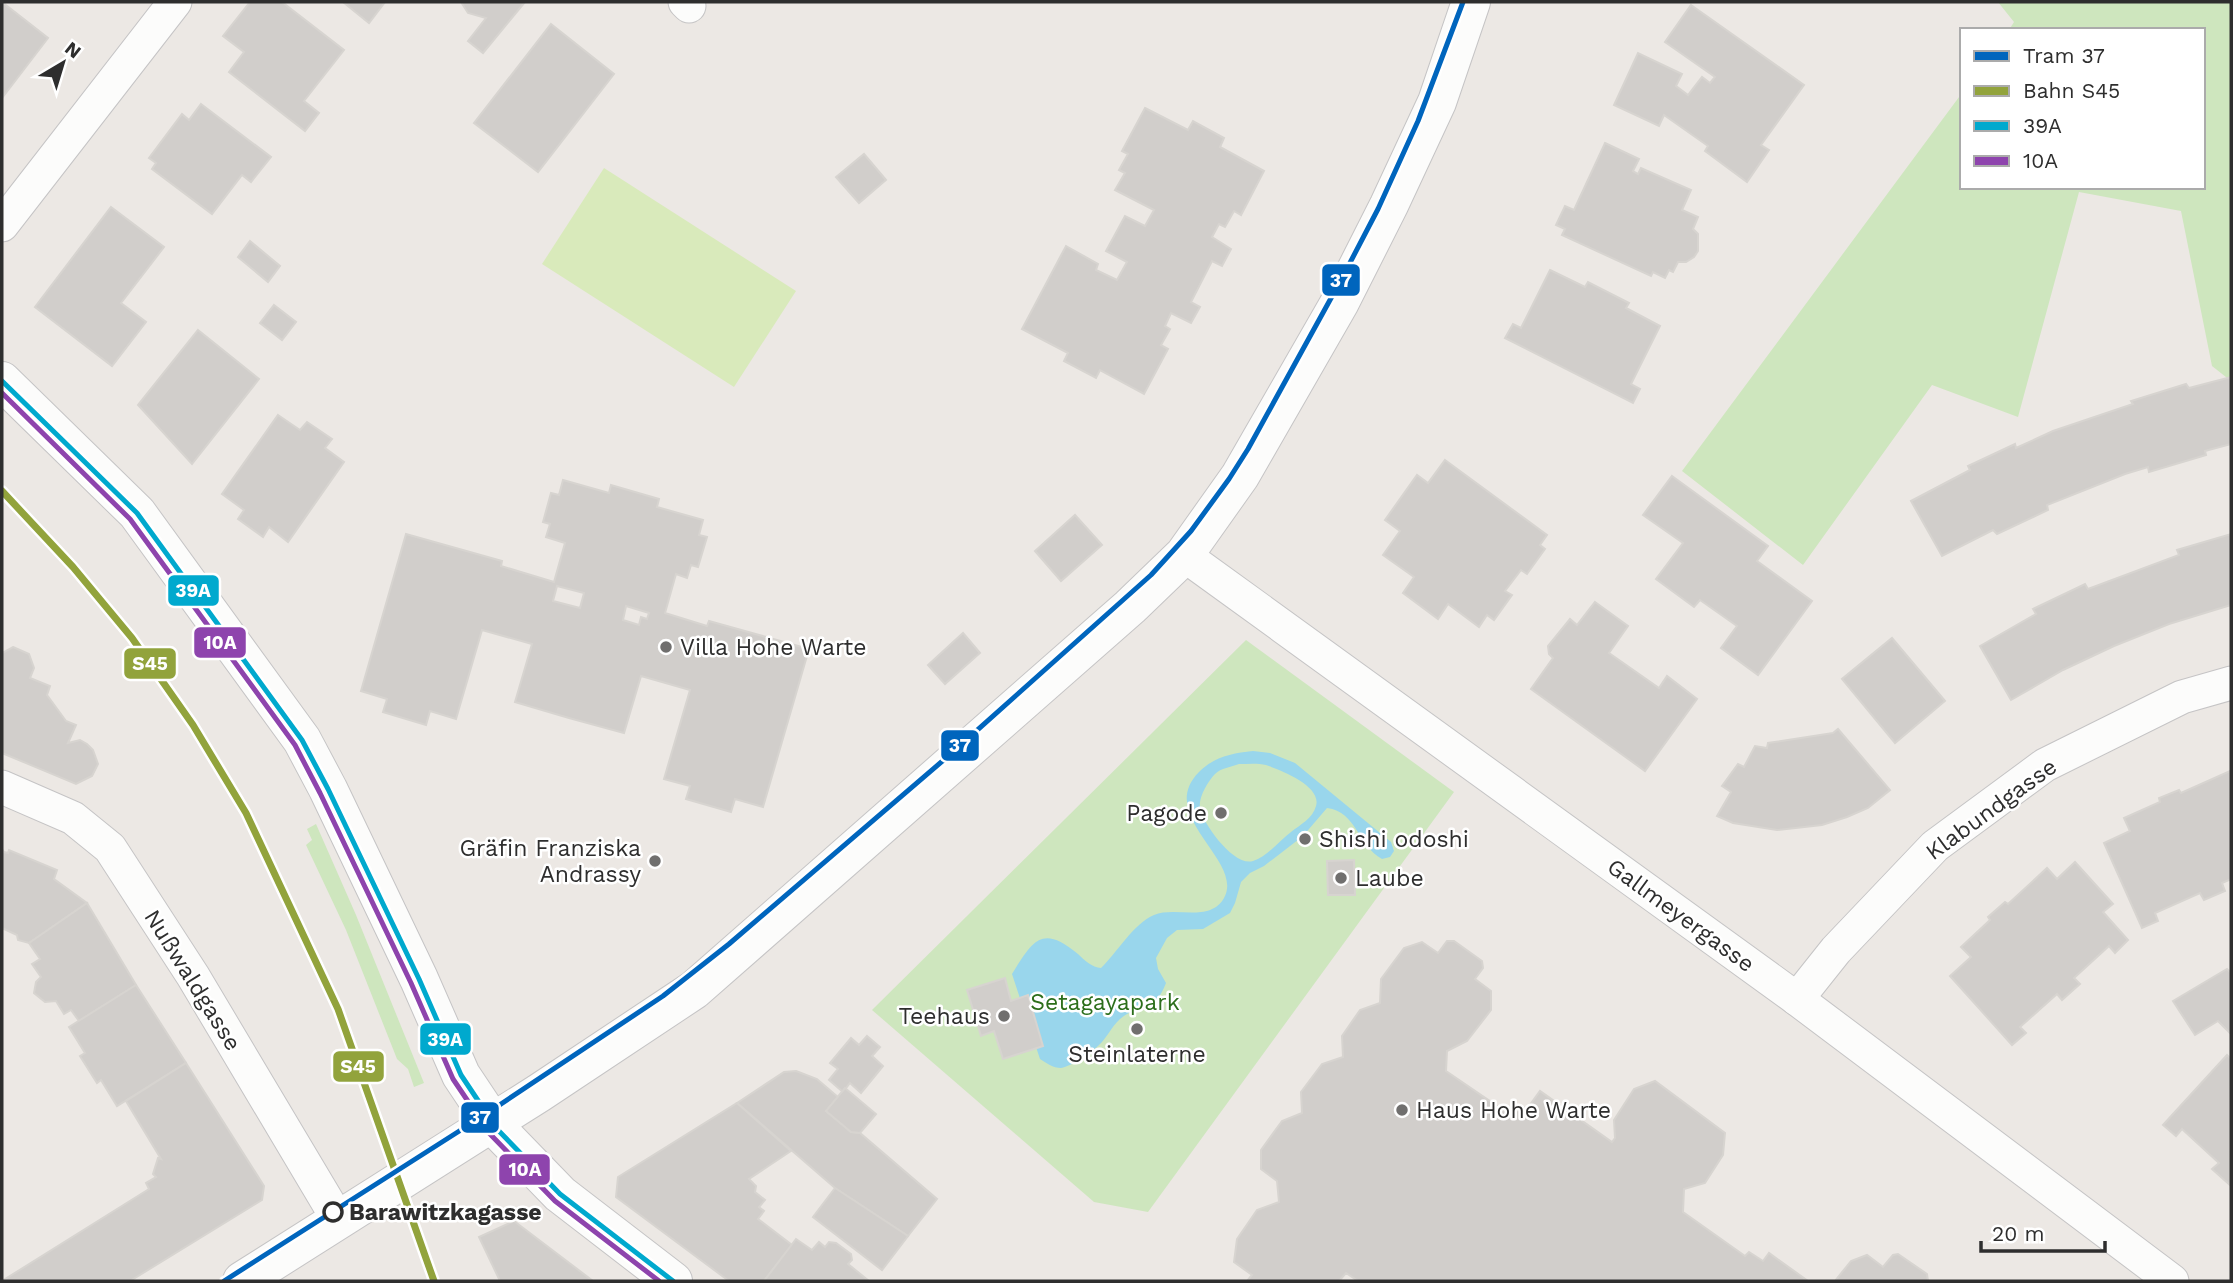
<svg xmlns="http://www.w3.org/2000/svg" width="2233" height="1283" font-family="'Work Sans',sans-serif">
	<style>
		.green { fill: #cee6be }
		.pitch { fill: #d9eabb }
		.water { fill: #99d6ec; fill-rule: evenodd }
		.building { fill: #d1cecb; stroke: #d7d4d0; stroke-width: 2; fill-rule: evenodd }
		.lines { fill: none; stroke-linecap: round; stroke-linejoin: round }
		.street-casing { stroke: #c5c4c5; stroke-width: 35 }
		.secondary-casing { stroke: #c5c4c5; stroke-width: 40 }
		.street { stroke: #fcfcfb; stroke-width: 33 }
		.secondary { stroke: #fcfcfb; stroke-width: 38 }
		.bus-1-casing { stroke: #fff; stroke-width: 10 }
		.bus-2-casing { stroke: #fff; stroke-width: 10 }
		.bus-1 { stroke: #00a9ce; stroke-width: 5 }
		.bus-2 { stroke: #8e44ad; stroke-width: 5 }
		.rail-1-casing { stroke: #fff; stroke-width: 12 }
		.rail-1 { stroke: #92a33c; stroke-width: 7 }
		.tram-1-casing { stroke: #fff; stroke-width: 10 }
		.tram-1 { stroke: #0065bd; stroke-width: 5 }
		.poi-dot { fill: #706f6e; stroke: #fff; stroke-width: 2.5 }
		.stop-dot { fill: #fff; stroke: #2e2e2e; stroke-width: 3.5 }
		.labels { text-anchor: middle; stroke-width: 5; stroke-linejoin: round; paint-order: stroke }
		.poi-label { font-size: 23px; fill: #2e2e2e; stroke: #fff; text-anchor: start }
		.street-label { font-size: 23px; fill: #2e2e2e; stroke: #fff }
		.park-label { font-size: 23px; fill: #2c6e1b; stroke: #fff }
		.stop-label { font-size: 23px; font-weight: bold; fill: #2e2e2e; stroke: #fff; text-anchor: start }
		.line-badge { stroke: #fff; stroke-width: 2.5 }
		.badge-label { font-size: 19px; text-anchor: middle; font-weight: bold; fill: #fff }
	</style>
	<rect width="100%" height="100%" fill="#ece8e4"/>
	<!-- green -->
	<g class="green">
		<polygon points="1998,2 2231,2 2231,381 2212,366 2181,211 2079,192 2018,417 1932,385 1803,565 1682,471 1962,93 1962,187 2203,187 2203,30 2009,30 2014,22"/>
		<polygon points="1246,640 1454,792 1148,1212 1094,1202 872,1010"/>
		<polygon points="316,824 356,915 424,1083 414,1087 408,1069 397,1059 346,930 306,845 312,840 307,829"/>
	</g>
	<!-- pitch -->
	<polygon class="pitch" points="604,168 796,291 734,387 542,264"/>
	<!-- water -->
	<path class="water" d="M1253,751l17,2 25,10 96,79 3,9 -4,6 -8,2c-24,-13 -25,-47 -55,-51l-24,28 -39,30 -14,7 -9,9 -6,21 -5,10 -27,16 -26,1 -10,8 -11,20 2,11 8,14c-11,30 -27,20 -46,36 -9,8 -13,19 -21,26 -8,8 -27,21 -38,23 -8,0 -15,-5 -21,-9l-28,-85c21,-34 30,-50 66,-20 7,7 14,13 23,14 15,-14 33,-45 53,-53 21,-9 56,8 70,-17 21,-37 -69,-82 -25,-126 15,-15 33,-19 54,-21zM1239,764c9,0 19,-1 27,1 15,5 56,21 50,41 -3,12 -16,19 -25,26 -12,9 -24,25 -38,29 -19,6 -50,-37 -53,-53 -2,-10 8,-27 15,-34 6,-6 16,-7 24,-10z"/>
	<!-- building -->
	<g class="building">
		<polygon points="2,2 48,38 2,98"/>
		<polygon points="250,2 282,2 344,50 304,101 319,113 305,131 229,72 244,52 223,36"/>
		<polygon points="343,2 385,2 369,23"/>
		<polygon points="461,2 525,2 483,53 468,41 486,18 468,13"/>
		<polygon points="1691,5 1804,85 1761,145 1769,150 1747,182 1705,151 1708,146 1664,115 1659,126 1614,105 1638,53 1682,74 1676,86 1688,95 1702,77 1710,83 1715,77 1665,42"/>
		<polygon points="551,24 614,74 538,172 474,123"/>
		<polygon points="201,104 271,157 251,182 242,175 212,214 152,169 156,163 149,158 182,114 189,120"/>
		<polygon points="1145,108 1188,130 1193,121 1224,138 1220,147 1264,171 1241,215 1234,211 1225,227 1219,224 1212,237 1231,249 1222,266 1212,261 1191,302 1200,307 1191,323 1171,313 1165,326 1170,329 1161,345 1168,349 1144,394 1100,370 1096,378 1064,361 1068,353 1022,329 1066,246 1098,264 1096,270 1117,280 1127,262 1106,251 1125,216 1145,226 1154,210 1115,190 1125,173 1119,170 1128,154 1122,151"/>
		<polygon points="1605,143 1639,159 1633,171 1638,174 1641,168 1691,190 1682,210 1698,217 1693,229 1698,234 1698,251 1694,257 1686,262 1678,262 1673,272 1669,270 1665,278 1653,272 1651,276 1562,235 1565,229 1556,225 1565,206 1574,210"/>
		<polygon points="864,154 886,180 859,203 836,177"/>
		<polygon points="111,207 164,247 121,303 146,322 112,366 35,307"/>
		<polygon points="250,241 280,266 268,282 238,257"/>
		<polygon points="1550,270 1585,287 1588,282 1629,303 1626,308 1660,326 1631,384 1640,389 1633,403 1505,338 1513,324 1521,328"/>
		<polygon points="274,305 296,322 282,340 260,323"/>
		<polygon points="198,330 259,379 192,464 138,405"/>
		<polygon points="2231,377 2231,444 2205,451 2206,455 2149,472 2148,467 2125,474 2047,505 2048,510 1997,534 1993,530 1942,556 1911,501 1970,470 1968,466 2015,444 2016,448 2053,431 2133,404 2131,401 2186,384 2189,388"/>
		<polygon points="278,415 300,430 307,422 332,439 325,448 344,462 288,542 269,527 263,537 238,519 244,510 222,494"/>
		<polygon points="1445,460 1547,535 1540,545 1545,549 1527,574 1521,570 1505,591 1512,595 1494,620 1487,615 1479,627 1448,604 1438,619 1403,593 1414,577 1383,555 1400,531 1385,520 1417,475 1428,483"/>
		<polygon points="1672,476 1768,546 1757,561 1812,601 1758,675 1721,648 1737,626 1700,600 1694,607 1656,579 1683,543 1643,515"/>
		<path d="M563,480l46,13 2,-8 48,14 -2,8 46,13 -4,15 8,2 -9,30 -7,-2 -4,13 -11,-4 -11,39 42,13 2,-5 100,28 -46,158 -28,-8 -4,13 -45,-13 4,-13 -26,-7 26,-89 -49,-14 -17,57 -55,-15 -54,-16 17,-58 -50,-14 -26,89 -26,-8 -4,14 -43,-13 4,-13 -26,-8 45,-157 96,27 -1,5 53,16 11,-39 -19,-6 4,-13 -7,-2 8,-29 8,2zM557,586l27,7 -4,15 -27,-7zM626,606l23,7 -2,6 -6,-2 -2,8 -16,-5z"/>
		<polygon points="1075,515 1102,545 1061,581 1035,551"/>
		<polygon points="2231,534 2231,605 2169,624 2114,646 2063,670 2011,700 1980,646 2036,614 2033,609 2085,584 2088,589 2179,555 2177,550"/>
		<polygon points="1595,602 1628,626 1609,653 1659,688 1667,676 1697,699 1645,771 1531,689 1553,658 1549,654 1548,646 1570,619 1577,625"/>
		<polygon points="963,633 980,653 945,684 928,665"/>
		<polygon points="1892,638 1945,701 1895,743 1842,679"/>
		<polygon points="13,647 29,654 34,668 30,678 50,686 47,695 66,721 76,725 68,743 80,740 87,744 93,750 98,764 92,776 76,784 2,753 2,653"/>
		<polygon points="1838,729 1890,790 1868,808 1847,817 1822,825 1777,830 1733,823 1717,816 1731,792 1722,786 1738,764 1744,767 1755,746 1767,748 1768,743 1833,733"/>
		<polygon points="2230,771 2231,879 2222,883 2225,891 2204,900 2200,893 2155,913 2158,921 2142,928 2104,843 2130,831 2124,818 2160,802 2159,798 2179,790 2181,793"/>
		<polygon points="2,849 4,852 8,853 9,850 57,870 54,879 87,903 29,943 18,940 17,935 2,928"/>
		<polygon points="1354,860 1355,895 1328,895 1327,861"/>
		<polygon points="2075,862 2113,904 2103,912 2128,940 2115,953 2109,946 2074,978 2080,984 2062,1000 2057,994 2020,1027 2026,1033 2012,1045 1950,976 1971,957 1961,947 1990,920 1988,917 2005,902 2008,904 2047,868 2057,879"/>
		<polygon points="87,903 136,985 79,1021 71,1010 64,1014 56,1001 45,1002 34,993 36,982 41,977 32,964 40,959 29,943"/>
		<polygon points="1447,941 1454,941 1482,961 1483,968 1475,979 1491,991 1491,1010 1467,1041 1447,1051 1446,1071 1509,1114 1529,1106 1540,1091 1612,1142 1615,1138 1614,1120 1634,1089 1655,1081 1725,1133 1723,1155 1705,1183 1684,1189 1683,1212 1745,1256 1749,1252 1763,1261 1769,1253 1808,1281 1358,1281 1346,1273 1339,1281 1247,1281 1252,1275 1234,1262 1237,1239 1257,1210 1279,1202 1277,1181 1261,1169 1261,1150 1282,1121 1302,1113 1301,1092 1322,1064 1343,1057 1342,1036 1360,1010 1380,1003 1381,979 1404,948 1422,942 1438,953"/>
		<polygon points="2227,969 2231,973 2231,1034 2218,1021 2195,1035 2173,1001"/>
		<polygon points="1005,978 1011,1001 1028,995 1043,1046 1003,1059 994,1031 981,1036 967,990"/>
		<polygon points="136,985 186,1063 117,1106 101,1080 97,1083 80,1056 85,1053 69,1027"/>
		<polygon points="867,1036 880,1047 872,1056 883,1066 861,1093 850,1083 843,1092 829,1080 838,1069 830,1063 851,1038 859,1045"/>
		<polygon points="2227,1055 2231,1059 2230,1185 2212,1169 2219,1163 2182,1129 2176,1136 2163,1125"/>
		<polygon points="186,1063 264,1186 262,1200 130,1281 2,1281 149,1189 146,1183 156,1177 153,1174 158,1158 161,1159 126,1101"/>
		<polygon points="796,1071 817,1079 838,1097 826,1111 851,1132 860,1133 937,1199 908,1236 835,1188 737,1103 784,1072"/>
		<polygon points="845,1088 876,1114 860,1133 851,1132 826,1111"/>
		<polygon points="737,1103 791,1151 749,1179 756,1186 755,1192 765,1200 759,1207 764,1211 758,1219 792,1245 764,1281 729,1281 616,1197 618,1177"/>
		<polygon points="835,1188 908,1236 882,1270 813,1217"/>
		<polygon points="514,1221 593,1281 500,1281 479,1237"/>
		<polygon points="796,1239 812,1250 819,1242 825,1247 829,1242 836,1243 851,1254 852,1260 848,1264 869,1281 764,1281"/>
		<polygon points="1898,1254 1927,1274 1928,1281 1835,1281 1851,1261 1867,1255 1883,1267 1893,1255"/>
	</g>
	<g class="lines">
		<defs>
			<g id="street">
				<polyline points="685,2 689,6"/>
				<polyline points="2,225 175,2"/>
				<polyline points="1184,555 1797,999 2172,1281"/>
				<polyline points="2,787 73,818 110,848 193,976 339,1221"/>
				<polyline points="1797,999 1836,950 1935,846 2045,765 2182,697 2231,683"/>
			</g>
			<g id="secondary">
				<polyline points="2,381 137,513 302,740 328,789 419,979 461,1075 497,1129 560,1194 673,1281"/>
				<polyline points="242,1281 539,1093 694,990 1130,607 1184,555 1240,476 1340,302 1389,205 1437,102 1471,2"/>
			</g>
		</defs>
		<!-- street casing -->
		<use href="#street" class="street-casing"/>
		<!-- secondary casing -->
		<use href="#secondary" class="secondary-casing"/>
		<!-- street -->
		<use href="#street" class="street"/>
		<!-- secondary -->
		<use href="#secondary" class="secondary"/>
		<defs>
			<polyline id="bus-1" points="2,381 137,513 302,740 328,789 419,979 461,1075 497,1129 560,1194 673,1281"/>
			<polyline id="bus-2" points="2,393 130,519 295,745 320,793 411,983 453,1079 490,1134 555,1201 659,1281"/>
		</defs>
		<!-- bus-1 casing -->
		<use href="#bus-1" class="bus-1-casing"/>
		<!-- bus-2 casing -->
		<use href="#bus-2" class="bus-2-casing"/>
		<!-- bus-1 -->
		<use href="#bus-1" class="bus-1"/>
		<!-- bus-2 -->
		<use href="#bus-2" class="bus-2"/>
		<defs>
			<polyline id="rail-1" points="2,491 73,567 132,638 193,725 246,813 338,1009 434,1281"/>
		</defs>
		<!-- rail-1 casing -->
		<use href="#rail-1" class="rail-1-casing"/>
		<!-- rail-1 -->
		<use href="#rail-1" class="rail-1"/>
		<defs>
			<polyline id="tram-1" points="224,1281 486,1114 663,996 729,944 946,758 1151,575 1191,531 1229,479 1248,449 1341,280 1378,209 1418,121 1463,2"/>
		</defs>
		<!-- tram-1 casing -->
		<use href="#tram-1" class="tram-1-casing"/>
		<!-- tram-1 -->
		<use href="#tram-1" class="tram-1"/>
	</g>
	<!-- markers -->
	<g class="poi-dot">
		<circle cx="666" cy="647" r="7"/>
		<circle cx="1221" cy="813" r="7"/>
		<circle cx="1305" cy="839" r="7"/>
		<circle cx="655" cy="861" r="7"/>
		<circle cx="1341" cy="878" r="7"/>
		<circle cx="1004" cy="1016" r="7"/>
		<circle cx="1137" cy="1029" r="7"/>
		<circle cx="1402" cy="1110" r="7"/>
	</g>
	<circle class="stop-dot" cx="333" cy="1212" r="9"/>
	<g class="labels">
		<!-- poi labels -->
		<g class="poi-label">
			<text x="680" y="655">Villa Hohe Warte</text>
			<text x="1207" y="821" text-anchor="end">Pagode</text>
			<text x="1319" y="847">Shishi odoshi</text>
			<text x="641" y="856" text-anchor="end">Gräfin Franziska<tspan x="641" dy="26">Andrassy</tspan></text>
			<text x="1355" y="886">Laube</text>
			<text x="990" y="1024" text-anchor="end">Teehaus</text>
			<text x="1137" y="1062" text-anchor="middle">Steinlaterne</text>
			<text x="1416" y="1118">Haus Hohe Warte</text>
		</g>
		<!-- street labels -->
		<g class="street-label">
			<text transform="translate(1991 809) rotate(-36)" y="8">Klabundgasse</text>
			<text transform="translate(1681 915) rotate(36)" y="8">Gallmeyergasse</text>
			<text transform="translate(193 980) rotate(58)" y="8">Nußwaldgasse</text>
		</g>
		<!-- park labels -->
		<g class="park-label">
			<text x="1105" y="1010">Setagayapark</text>
		</g>
		<!-- stop labels -->
		<g class="stop-label">
			<text x="349" y="1220">Barawitzkagasse</text>
		</g>
	</g>
	<g class="line-badge">
		<rect x="1321" y="263" width="40" height="34" rx="7" fill="#0065bd"/>
		<rect x="167" y="574" width="53" height="33" rx="7" fill="#00a9ce"/>
		<rect x="193" y="626" width="54" height="33" rx="7" fill="#8e44ad"/>
		<rect x="123" y="647" width="54" height="33" rx="7" fill="#92a33c"/>
		<rect x="940" y="729" width="40" height="33" rx="7" fill="#0065bd"/>
		<rect x="419" y="1022" width="53" height="34" rx="7" fill="#00a9ce"/>
		<rect x="332" y="1050" width="53" height="33" rx="7" fill="#92a33c"/>
		<rect x="460" y="1101" width="40" height="33" rx="7" fill="#0065bd"/>
		<rect x="498" y="1153" width="53" height="33" rx="7" fill="#8e44ad"/>
	</g>
	<g class="badge-label">
		<text x="1341" y="287">37</text>
		<text x="193" y="597">39A</text>
		<text x="220" y="649">10A</text>
		<text x="150" y="670">S45</text>
		<text x="960" y="752">37</text>
		<text x="445" y="1046">39A</text>
		<text x="358" y="1073">S45</text>
		<text x="480" y="1124">37</text>
		<text x="525" y="1176">10A</text>
	</g>
	<!-- border -->
	<rect width="2233" height="1283" fill="none" stroke="#2e2e2e" stroke-width="7"/>
	<!-- legend -->
	<rect x="1960" y="28" width="245" height="161" fill="#ffffff" stroke="#ababab" stroke-width="2"/>
	<rect x="1974" y="51" width="35" height="10" fill="#0065bd" stroke="#ababab" stroke-width="2"/>
	<text x="2023" y="63" font-size="21" fill="#2e2e2e">Tram 37</text>
	<rect x="1974" y="86" width="35" height="10" fill="#92a33c" stroke="#ababab" stroke-width="2"/>
	<text x="2023" y="98" font-size="21" fill="#2e2e2e">Bahn S45</text>
	<rect x="1974" y="121" width="35" height="10" fill="#00a9ce" stroke="#ababab" stroke-width="2"/>
	<text x="2023" y="133" font-size="21" fill="#2e2e2e">39A</text>
	<rect x="1974" y="156" width="35" height="10" fill="#8e44ad" stroke="#ababab" stroke-width="2"/>
	<text x="2023" y="168" font-size="21" fill="#2e2e2e">10A</text>
	<!-- north arrow -->
	<g transform="translate(63 63) rotate(38)" stroke="#ffffff" stroke-width="5" paint-order="stroke">
	<path d="M0-5L12 26L0 18L-12 26Z" fill="#2e2e2e"/>
	<text y="-10" font-size="19" font-weight="bold" text-anchor="middle" fill="#2e2e2e">N</text>
	</g>
	<!-- scale -->
	<path d="M1981 1241v10h124v-10" fill="none" stroke="#2e2e2e" stroke-width="3.5"/>
	<text x="1992" y="1241" font-size="21" fill="#2e2e2e" stroke="#ffffff" stroke-width="5" paint-order="stroke">20 m</text>
</svg>
